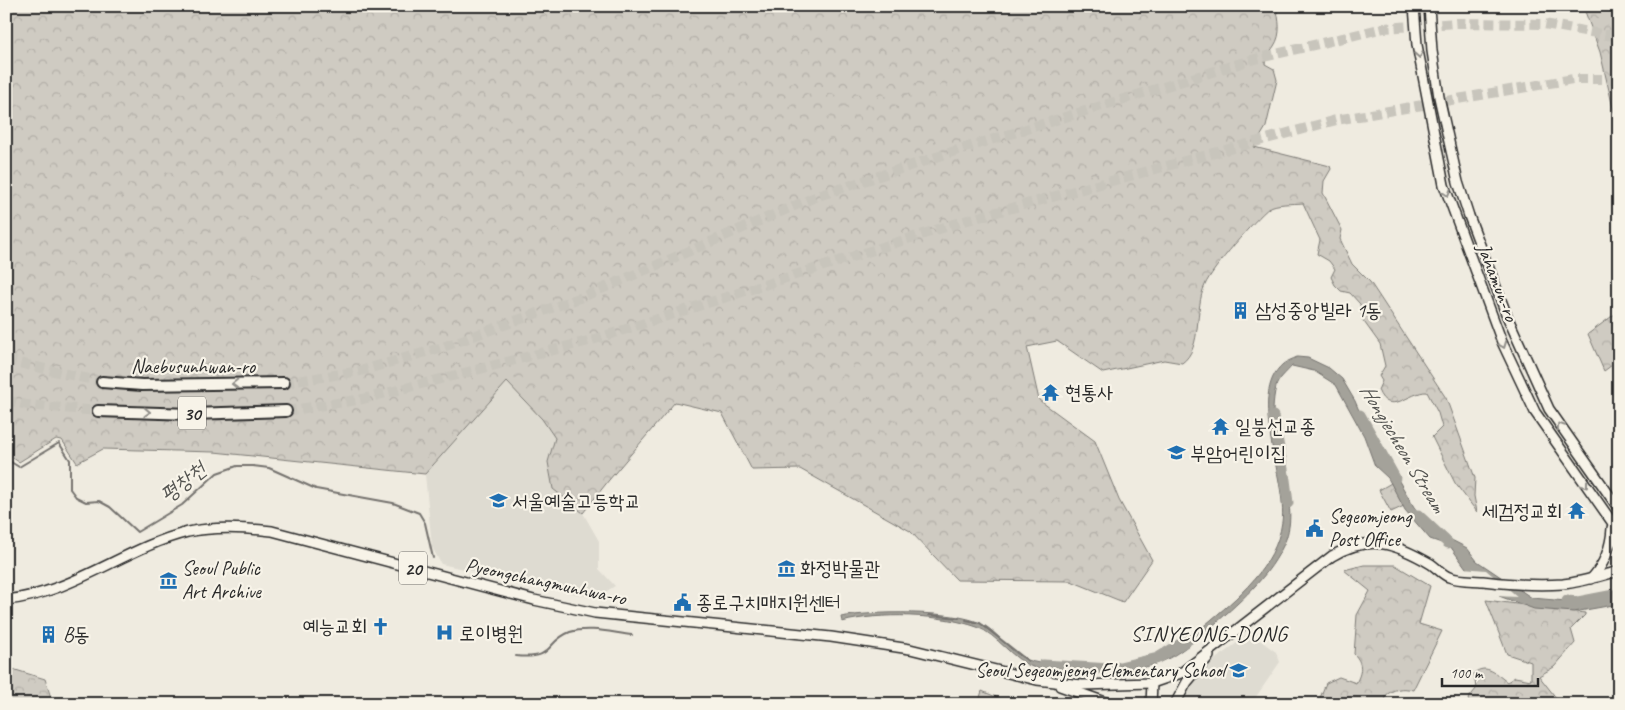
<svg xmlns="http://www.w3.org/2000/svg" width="1625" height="710" font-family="Caveat,'Poor Story',sans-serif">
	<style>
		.built { fill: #dedbd1 }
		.forest { fill: url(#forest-crowns); stroke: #7d7b76 }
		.water { fill: #a4a29a; stroke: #74726e }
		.pier { fill: #efebe0 }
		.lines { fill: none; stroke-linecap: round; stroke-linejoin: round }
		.stream { stroke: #74726e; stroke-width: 2 }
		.river { stroke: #a4a29a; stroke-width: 11 }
		.highway-tunnel { stroke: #c8c5bc; stroke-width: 10; stroke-dasharray: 10 5; stroke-linecap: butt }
		.major-casing { stroke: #2b2b2b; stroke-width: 12 }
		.highway-casing { stroke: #2b2b2b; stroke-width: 14 }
		.major { stroke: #f7f3e8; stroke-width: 9 }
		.highway { stroke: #f7f3e8; stroke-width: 10 }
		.oneway { stroke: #918f8a }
		.labels { text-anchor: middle; stroke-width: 4.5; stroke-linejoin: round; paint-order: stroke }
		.shield { fill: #f7f3e8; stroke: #686764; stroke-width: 1 }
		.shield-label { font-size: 19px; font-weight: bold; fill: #2b2b2b }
		.street-label { font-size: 20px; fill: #2b2b2b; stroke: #f7f3e8 }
		.poi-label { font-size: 20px; fill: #2b2b2b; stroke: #f7f3e8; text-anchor: start }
		.water-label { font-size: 21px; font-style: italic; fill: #555552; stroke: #f7f3e8 }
		.quarter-label { font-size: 22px; letter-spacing: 1px; fill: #2b2b2b; stroke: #f7f3e8 }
	</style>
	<defs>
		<pattern id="forest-crowns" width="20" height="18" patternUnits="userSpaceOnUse" patternTransform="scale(1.25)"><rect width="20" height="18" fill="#cfcbc2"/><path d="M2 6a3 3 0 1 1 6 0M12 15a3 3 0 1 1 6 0" fill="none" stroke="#b2aea7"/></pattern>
	</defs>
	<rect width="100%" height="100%" fill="#efebe0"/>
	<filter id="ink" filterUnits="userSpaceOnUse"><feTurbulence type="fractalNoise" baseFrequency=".02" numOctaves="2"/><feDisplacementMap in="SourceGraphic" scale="10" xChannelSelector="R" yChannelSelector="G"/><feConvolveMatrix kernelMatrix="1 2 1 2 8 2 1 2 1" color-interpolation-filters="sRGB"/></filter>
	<g filter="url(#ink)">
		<!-- built -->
		<g class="built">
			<polygon points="507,382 542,419 555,438 548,462 553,489 583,513 599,541 599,569 615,586 595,598 441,564 432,547 425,474"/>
			<polygon points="1250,633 1276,652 1280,662 1251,704 1180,704 1205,667"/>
		</g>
		<!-- forest -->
		<g class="forest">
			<path d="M6,6h1270c3,14 6,28 -2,40 -5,8 -8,8 -9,18l9,5 3,11 -11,47 -12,20 76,19 1,3 -7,12 -1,12 19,37 -2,9 12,25 18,18 76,116 29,80 -1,18 3,16 -22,-29 -23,-46 10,-10 -4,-14 -11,-21c-17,-1 -38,26 -49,-2l4,-9 -3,-5 6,-10 -5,-22 -18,-25 -2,-15 -10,-11 -9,-2 -6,-6 -4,-8 4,-8 -6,-8 -12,-7 3,-14 -17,-37c-10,1 -27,0 -34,5 -13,10 -58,62 -64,77 -11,23 -2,63 -23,78l-18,-3 -61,13 -46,-32 -30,6 12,53 56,41 24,59 33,60 -29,42 -52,-21 -114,-1 -47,-49 -110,-62 -48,1 -30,-57 -47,-11 -66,78 -26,33 -30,-24 -5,-27 7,-24 -13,-19 -35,-37 -82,92 -211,-22 -111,-3 -26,14 -15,-23 -6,-1 -37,23 -9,-6 -4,-6z"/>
			<polygon points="1583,6 1619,6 1619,116 1614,112 1600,52"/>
			<polygon points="1619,311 1619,360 1604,371 1588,334"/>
			<polygon points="1393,482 1406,505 1391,512 1379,490"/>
			<path d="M1364,565h31l35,21 -11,38 23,7 -29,59c-11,-3 -20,-1 -28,6l2,8h-63l-4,-6 6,-15 13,-6 17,6c6,-11 7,-20 -2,-29l3,-39 13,-24 -26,-21z"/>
			<path d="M1486,600l99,13v2l-14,14 4,14 -21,24 -15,9 18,23v5h-87l-2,-5 8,-10 -2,-16c13,-10 22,1 33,9l8,-5 16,3v-18l-24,-8z"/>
			<polygon points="6,667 45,679 53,704 6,704"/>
			<polygon points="982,691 1012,704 978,704"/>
		</g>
		<!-- water -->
		<path class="water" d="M1297,357l11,1 21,10 13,11 13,22 24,57 13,11 22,38 18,23 35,18 10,13 55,37 46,4 41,-10v12l-45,8 -40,-3 -35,-13 -33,-28 -16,-22 -20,-7 -25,-29 -17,-32 -13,-12 -11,-30 -28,-51 -22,-14 -22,-5c-5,6 -15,14 -16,21 -7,26 0,60 6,86 6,22 12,43 4,66 -15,38 -49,65 -78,91 -14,11 -30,25 -47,32 -24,11 -101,16 -126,6 -22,-7 -38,-34 -58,-41 -36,-13 -98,-15 -135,-5l-1,-5c30,-6 112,-7 139,6 18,8 29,30 48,37 27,10 104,10 131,-2 16,-8 32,-21 46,-33 32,-27 71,-58 77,-103 6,-41 -36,-127 1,-158 4,-3 10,-5 14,-7z"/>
		<!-- pier -->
		<polygon class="pier" points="1463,568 1486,570 1518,597 1495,596"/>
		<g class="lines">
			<!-- stream -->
			<g class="stream">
				<polyline points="6,459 19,467 59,443 70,460 70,489 76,497 86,502 99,501 110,507 137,532 182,505 217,473 237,466 253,466 269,468 316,489 393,503 419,513 425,523 433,558"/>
				<polyline points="929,615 959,618"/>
				<polyline points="966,620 980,623 1028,661"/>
				<path d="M516,656c40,4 28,-14 54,-24 19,-6 43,1 62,3"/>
			</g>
			<!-- river -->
			<g class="river">
				<polyline points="1360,415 1395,478"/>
				<polyline points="1273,416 1285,480 1288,503"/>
				<polyline points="1418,515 1448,543"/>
				<polyline points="1567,601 1578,602 1619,594"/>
				<polyline points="1043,665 1111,669 1158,658 1190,638"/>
			</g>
			<!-- highway-tunnel -->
			<g class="highway-tunnel">
				<polyline points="6,360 102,382"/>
				<polyline points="284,383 360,371 440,348 585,296 815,197 958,150 1251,60 1384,28 1457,23 1544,24 1619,37"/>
				<polyline points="6,400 27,405 98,411"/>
				<polyline points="286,411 363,399 592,340 964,221 1336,120 1573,79 1619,79"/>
			</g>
			<defs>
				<g id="major">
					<polyline points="1414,6 1417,45 1444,185 1502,342 1535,412 1612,522 1619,544"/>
					<polyline points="1429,6 1432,51 1439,97 1458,182 1469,216 1507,316 1549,409 1619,509"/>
					<path d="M1591,579c14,-15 20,-31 21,-51"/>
					<path d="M6,600c68,-7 118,-52 182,-68 28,-6 57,-4 84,-1l262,69 61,13 236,24 79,12 127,31 45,5 70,-2 29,-10 151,-117c38,-22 63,-13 99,8 6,4 12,11 18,13 10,4 24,3 34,4 26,3 55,5 80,3 19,-2 37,-8 56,-13"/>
					<polyline points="1060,686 1111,704"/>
					<polyline points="1151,704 1152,683"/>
					<polyline points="1175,704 1187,682 1209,656"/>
				</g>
				<g id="highway">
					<polyline points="102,382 142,385 284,383"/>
					<polyline points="98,411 191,414 286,411"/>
				</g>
			</defs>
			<!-- major casing -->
			<use href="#major" class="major-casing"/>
			<!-- highway casing -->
			<use href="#highway" class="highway-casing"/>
			<!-- major -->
			<use href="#major" class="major"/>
			<!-- highway -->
			<use href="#highway" class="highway"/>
		</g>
		<!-- one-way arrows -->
		<defs><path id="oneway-chevron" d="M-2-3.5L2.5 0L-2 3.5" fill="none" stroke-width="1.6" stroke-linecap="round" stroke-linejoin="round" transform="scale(1.25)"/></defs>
		<g class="oneway">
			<use href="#oneway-chevron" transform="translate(1419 55) rotate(80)"/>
			<use href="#oneway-chevron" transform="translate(1447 193) rotate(72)"/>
			<use href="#oneway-chevron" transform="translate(1503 345) rotate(69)"/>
			<use href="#oneway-chevron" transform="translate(235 384) rotate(179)"/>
			<use href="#oneway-chevron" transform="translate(147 412) rotate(2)"/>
			<use href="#oneway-chevron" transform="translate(1560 426) rotate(-123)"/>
			<use href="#oneway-chevron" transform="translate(1585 485) rotate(54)"/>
		</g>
	</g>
	<!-- icons -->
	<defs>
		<symbol id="building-bare" viewBox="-9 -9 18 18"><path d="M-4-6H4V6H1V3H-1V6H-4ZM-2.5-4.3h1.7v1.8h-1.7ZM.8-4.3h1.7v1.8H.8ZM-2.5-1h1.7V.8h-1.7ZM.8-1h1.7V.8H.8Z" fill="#1f6fb2" stroke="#f7f3e8" stroke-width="2.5" paint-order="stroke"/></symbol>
		<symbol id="temple-bare" viewBox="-9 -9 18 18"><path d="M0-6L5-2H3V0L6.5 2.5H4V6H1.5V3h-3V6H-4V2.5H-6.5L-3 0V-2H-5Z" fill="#1f6fb2" stroke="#f7f3e8" stroke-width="2.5" paint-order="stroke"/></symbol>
		<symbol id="school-bare" viewBox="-9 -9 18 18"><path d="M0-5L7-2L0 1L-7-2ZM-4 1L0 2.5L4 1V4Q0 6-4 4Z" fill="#1f6fb2" stroke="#f7f3e8" stroke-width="2.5" paint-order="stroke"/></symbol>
		<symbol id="civic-bare" viewBox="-9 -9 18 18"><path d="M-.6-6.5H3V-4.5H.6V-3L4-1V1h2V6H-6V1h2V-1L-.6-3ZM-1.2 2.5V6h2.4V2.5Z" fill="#1f6fb2" stroke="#f7f3e8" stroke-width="2.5" paint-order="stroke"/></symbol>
		<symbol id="museum-bare" viewBox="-9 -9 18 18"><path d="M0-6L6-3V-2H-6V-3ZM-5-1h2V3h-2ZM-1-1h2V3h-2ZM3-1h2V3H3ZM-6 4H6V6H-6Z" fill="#1f6fb2" stroke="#f7f3e8" stroke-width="2.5" paint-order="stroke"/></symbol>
		<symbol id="church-bare" viewBox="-9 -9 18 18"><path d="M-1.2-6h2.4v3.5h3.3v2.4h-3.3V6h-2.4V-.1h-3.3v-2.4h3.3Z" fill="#1f6fb2" stroke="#f7f3e8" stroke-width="2.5" paint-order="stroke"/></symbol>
		<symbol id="hospital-bare" viewBox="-9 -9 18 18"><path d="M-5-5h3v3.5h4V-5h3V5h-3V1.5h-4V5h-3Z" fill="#1f6fb2" stroke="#f7f3e8" stroke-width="2.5" paint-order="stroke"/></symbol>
	</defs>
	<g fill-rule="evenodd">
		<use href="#building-bare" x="1228" y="298" width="25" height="25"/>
		<use href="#temple-bare" x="1038" y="380" width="25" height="25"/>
		<use href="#temple-bare" x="1208" y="414" width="25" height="25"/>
		<use href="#school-bare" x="1164" y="440" width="25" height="25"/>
		<use href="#school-bare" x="486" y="488" width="25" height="25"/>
		<use href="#temple-bare" x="1564" y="498" width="25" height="25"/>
		<use href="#civic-bare" x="1302" y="516" width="25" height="25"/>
		<use href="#museum-bare" x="774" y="556" width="25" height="25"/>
		<use href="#museum-bare" x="156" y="568" width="25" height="25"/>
		<use href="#civic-bare" x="670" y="590" width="25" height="25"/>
		<use href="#church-bare" x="368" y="614" width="25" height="25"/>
		<use href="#hospital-bare" x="432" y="620" width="25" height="25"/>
		<use href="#building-bare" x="36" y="622" width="25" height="25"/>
		<use href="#school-bare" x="1226" y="658" width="25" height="25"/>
	</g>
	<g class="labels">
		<!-- shield labels -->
		<g class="shield">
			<rect x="178" y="396.5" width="28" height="33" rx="4"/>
			<rect x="399" y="551.5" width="28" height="33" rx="4"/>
		</g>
		<g class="shield-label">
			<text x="192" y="420">30</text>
			<text x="413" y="575">20</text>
		</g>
		<!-- street labels -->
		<g class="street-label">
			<text transform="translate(1498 282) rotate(69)" y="7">Jahamun-ro</text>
			<text x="193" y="373">Naebusunhwan-ro</text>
			<text transform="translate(546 581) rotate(12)" y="7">Pyeongchangmunhwa-ro</text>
		</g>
		<!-- poi labels -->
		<g class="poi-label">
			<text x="1255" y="317">삼성중앙빌라 1동</text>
			<text x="1065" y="399">현통사</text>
			<text x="1235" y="433">일붕선교종</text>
			<text x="1190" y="460">부암어린이집</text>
			<text x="512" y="508">서울예술고등학교</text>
			<text x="1562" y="518" text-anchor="end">세검정교회</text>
			<text x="1329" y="523">Segeomjeong<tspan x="1329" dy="23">Post Office</tspan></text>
			<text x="182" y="575">Seoul Public<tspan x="182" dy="23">Art Archive</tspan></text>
			<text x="800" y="575">화정박물관</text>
			<text x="696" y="609">종로구치매지원센터</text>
			<text x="367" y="633" text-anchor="end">예능교회</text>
			<text x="459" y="640">로이병원</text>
			<text x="63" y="641">B동</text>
			<text x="1225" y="677" text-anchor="end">Seoul Segeomjeong Elementary School</text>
		</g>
		<!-- water labels -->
		<g class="water-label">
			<text transform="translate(1403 448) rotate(59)" y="7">Hongjecheon Stream</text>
			<text transform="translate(183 482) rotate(-38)" y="7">평창천</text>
		</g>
		<!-- quarter labels -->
		<g class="quarter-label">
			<text x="1209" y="641">SINYEONG-DONG</text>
		</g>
	</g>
	<!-- margin -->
	<rect width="1625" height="710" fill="none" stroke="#f7f3e8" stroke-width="25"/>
	<rect x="12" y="12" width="1600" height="685" fill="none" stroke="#2b2b2b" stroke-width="2" filter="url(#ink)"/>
	<!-- scale -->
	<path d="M1442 678v8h96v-8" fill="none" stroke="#2b2b2b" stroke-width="2.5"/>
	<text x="1450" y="678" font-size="15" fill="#2b2b2b" stroke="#f7f3e8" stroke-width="4" paint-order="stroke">100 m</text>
</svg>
